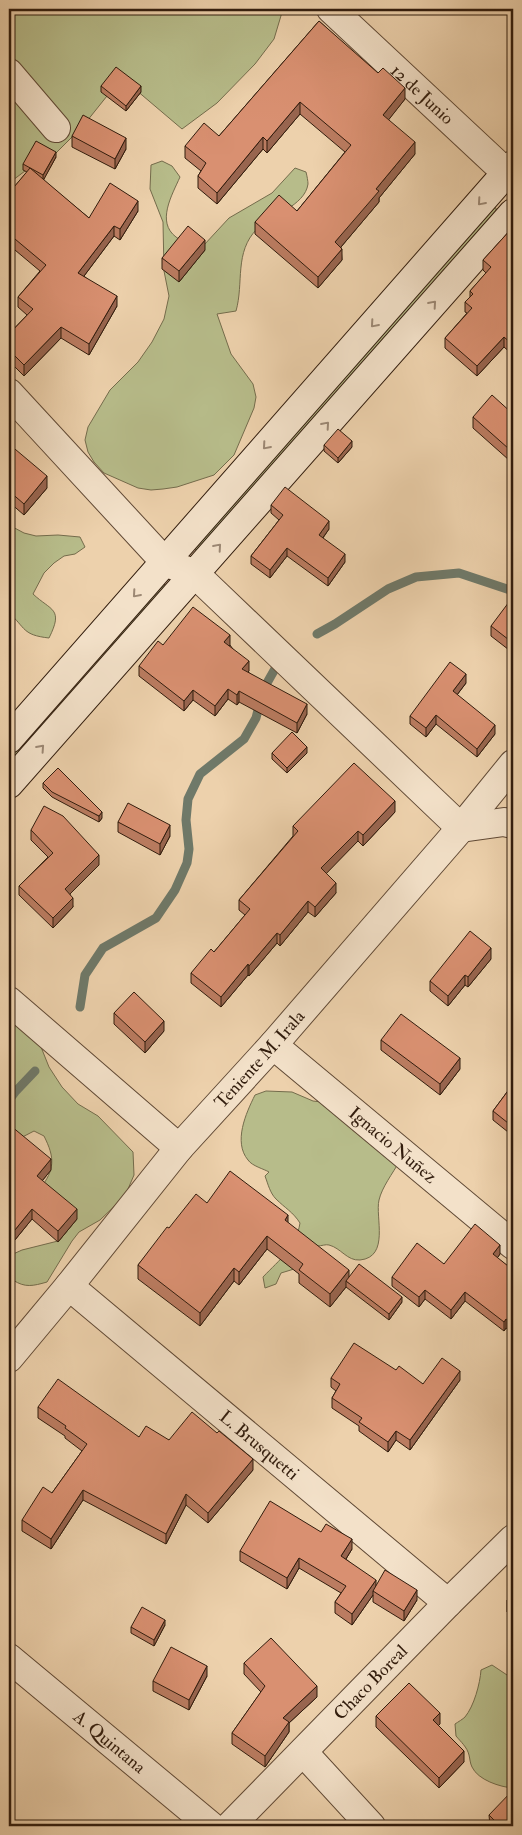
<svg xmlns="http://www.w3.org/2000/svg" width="522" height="1835" font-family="'IM FELL Double Pica',serif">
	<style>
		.green { fill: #b7bc8a; stroke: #746c4c }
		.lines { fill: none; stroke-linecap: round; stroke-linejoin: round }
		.stream { stroke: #6f7969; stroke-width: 9 }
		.street-casing { stroke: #604935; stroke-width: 30 }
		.secondary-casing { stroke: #311c0d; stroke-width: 30 }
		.street { stroke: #f3e1c9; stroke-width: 28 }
		.secondary { stroke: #f3e1c9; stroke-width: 28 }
		.wall { fill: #bb7c61; stroke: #311c0d }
		.shaded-wall { fill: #98654f; stroke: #311c0d }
		.building { fill: #d99071; stroke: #311c0d }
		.oneway { stroke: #9c8874 }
		.labels { text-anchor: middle; stroke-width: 4.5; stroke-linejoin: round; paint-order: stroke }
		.street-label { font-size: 18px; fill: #311c0d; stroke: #f3e1c9 }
	</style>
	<rect width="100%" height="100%" fill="#edd1ac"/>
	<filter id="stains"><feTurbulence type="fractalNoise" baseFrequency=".004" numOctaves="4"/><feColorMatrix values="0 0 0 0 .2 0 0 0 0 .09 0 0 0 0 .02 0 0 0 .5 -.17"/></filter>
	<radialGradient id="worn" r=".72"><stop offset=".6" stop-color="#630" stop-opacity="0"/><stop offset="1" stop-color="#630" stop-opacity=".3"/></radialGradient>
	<!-- green -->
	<g class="green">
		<polygon points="9,9 283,9 274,39 255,64 217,103 182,129 116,73 107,96 83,126 56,153 29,168 9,183"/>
		<path d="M162,161l10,5 8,11c-8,18 -24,45 -4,60 5,4 12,7 17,11l11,-3 25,-27 43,-25 23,-25 11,4c1,4 2,9 2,12 -3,22 -37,31 -51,45 -23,23 -13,54 -21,82l-19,3 14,40 22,30 3,13 -2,11 -20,47 -20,20 -37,12 -14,2 -12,1 -13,-2 -34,-15 -10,-11 -6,-10 -3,-12 3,-13 22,-37 28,-28 14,-20 12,-23 5,-23 -5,-25 -1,-49 -13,-33 1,-24z"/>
		<polygon points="492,207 496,208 496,211 200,550 198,551 194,549"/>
		<path d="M9,525l15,8 12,3 22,-1 22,2 5,10 -10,7 -11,2 -10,7 -10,10 -11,21c18,17 31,14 16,44 -27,-3 -23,-10 -40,-25z"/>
		<polygon points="161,583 164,584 166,586 9,767 9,756"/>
		<path d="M9,1013l26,19 14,35 13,20 16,17 20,12 35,36 1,23 -9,21 -25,24 -21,12 -7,9 -25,41c-14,4 -22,6 -34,-2l-3,-11 1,-14 11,-5 36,-9 -18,-52c15,-20 15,-31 4,-53l-10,-5 -25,13z"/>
		<path d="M266,1091l26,1 21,9 35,4 51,57c-6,11 -17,25 -20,38 -4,17 11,57 -19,60 -13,1 -19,-12 -31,-15 -3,-1 -8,1 -11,1l-14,20 -23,7 -5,11 -11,4 -2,-11c17,-18 33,-29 37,-54 -7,-11 -15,-15 -24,-24 -6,-6 -8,-15 -11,-23l4,-4c-5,-3 -17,-6 -21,-12 -15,-18 -2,-47 7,-65z"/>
		<path d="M492,1665l21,14v109c-13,-1 -35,-8 -41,-21 -2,-4 -2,-8 -3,-12 -2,-8 -8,-13 -13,-19l-1,-12c3,-2 8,-5 10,-7 9,-11 15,-33 16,-47z"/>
	</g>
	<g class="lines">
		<!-- stream -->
		<g class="stream">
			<polyline points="317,634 335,624 388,589 416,577 459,573 513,591"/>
			<polyline points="80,1007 85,975 103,948 156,918 175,890 187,863 189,849 186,820 188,799 200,774 244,739 256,718 263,690 280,660"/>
			<polyline points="9,1100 15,1092 35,1071"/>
		</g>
		<defs>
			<g id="street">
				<path id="s1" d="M331,9l182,170"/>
				<polyline points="9,73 56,128"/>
				<polyline points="9,393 165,562 195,574 461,828 504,822 513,824"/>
				<polyline points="9,1001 179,1148"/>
				<path id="s2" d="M273,1045l240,200"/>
				<path id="s3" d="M69,1286l379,317"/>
				<path id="s4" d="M9,1358l60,-72 110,-138 94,-103 188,-217 52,-64"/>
				<path id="s5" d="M9,1658l202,168"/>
				<polyline points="303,1752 371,1826"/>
				<path id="s6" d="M230,1826l218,-223 65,-64"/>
			</g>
			<g id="secondary">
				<polyline points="9,739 513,165"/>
				<polyline points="9,784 513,213"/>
			</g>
		</defs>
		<!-- street casing -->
		<use href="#street" class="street-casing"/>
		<!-- secondary casing -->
		<use href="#secondary" class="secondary-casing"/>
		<!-- street -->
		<use href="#street" class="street"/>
		<!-- secondary -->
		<use href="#secondary" class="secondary"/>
	</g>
	<!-- wall -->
	<g class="wall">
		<polygon points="319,21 405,99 388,120 415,154 379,198 379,202 341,247 342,260 318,288 255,234 255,222 297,211 345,152 300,114 267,153 263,149 217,204 198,188 198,176 201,171 185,158 185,146 219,136"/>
		<polygon points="101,86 141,92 126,111 101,92"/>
		<polygon points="72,136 126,149 115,169 72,147"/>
		<polygon points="56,157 43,180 89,218 138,211 120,240 114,236 84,276 117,306 89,355 61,338 24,376 9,361 9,334 27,315 18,307 18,297 40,271 9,245 9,193 27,172 23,170 23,164"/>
		<polygon points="513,227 512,354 504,347 477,376 445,348 445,338 467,313 465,312 465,302 470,297 470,291 486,273 483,270 483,260"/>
		<polygon points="205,250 179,282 162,269 162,258"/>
		<polygon points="513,414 513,455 509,460 473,428 473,417"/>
		<polygon points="9,444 47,488 24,515 9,502"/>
		<polygon points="324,445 352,447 338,463 324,451"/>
		<polygon points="271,505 329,529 323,538 345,562 328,586 287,556 270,578 251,564 251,556 279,520 271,513"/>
		<polygon points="513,605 513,653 491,636 491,626"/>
		<polygon points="163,645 230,645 249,671 248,672 307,714 297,733 239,702 237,705 228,699 215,716 193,700 184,711 139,676 139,666"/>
		<polygon points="466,683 457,695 495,734 477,757 436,724 426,737 410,724 410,716"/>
		<polygon points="272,753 307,753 287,773 272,759"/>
		<polygon points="43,783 102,818 99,822 52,797 43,788"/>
		<polygon points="395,812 363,846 358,841 326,873 336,893 315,917 308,912 280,946 277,943 249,976 248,975 221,1007 191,983 191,973 214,952 245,915 239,910 239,900 293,836 293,826"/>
		<polygon points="118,822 170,836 160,855 118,832"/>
		<polygon points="31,830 99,865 70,894 73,907 53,928 19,895 19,886 48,857 31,840"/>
		<polygon points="513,866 513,887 508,882 508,872"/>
		<polygon points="491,959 468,987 465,985 448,1006 430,991 430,981"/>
		<polygon points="114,1013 164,1031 145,1053 114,1024"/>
		<polygon points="381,1040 460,1069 440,1095 381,1050"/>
		<polygon points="513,1084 513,1136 493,1120 493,1111"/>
		<polygon points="9,1128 51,1170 42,1181 77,1219 58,1242 32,1219 10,1246 9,1246"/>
		<polygon points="207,1203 288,1223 349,1277 402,1302 389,1320 346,1287 330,1307 299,1283 299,1274 267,1249 239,1285 234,1281 200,1326 138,1279 138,1265 169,1228"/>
		<polygon points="500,1254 497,1258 513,1270 513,1333 506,1328 504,1331 465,1301 451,1319 425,1299 419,1307 392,1286 392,1277 444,1264"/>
		<polygon points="396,1370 423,1384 460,1380 410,1450 396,1440 388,1452 359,1431 359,1426 332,1408 332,1398 336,1391 331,1387 331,1378"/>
		<polygon points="38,1407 139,1437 169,1440 253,1470 208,1523 186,1505 166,1544 83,1500 51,1549 22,1531 22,1520 52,1493 82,1451 65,1438 65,1436 38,1418"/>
		<polygon points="513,1428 513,1448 509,1445 509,1435"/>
		<polygon points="352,1549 346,1559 376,1586 417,1600 404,1621 373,1602 373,1595 352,1625 335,1613 335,1602 341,1593 299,1568 287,1589 240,1561 240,1551"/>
		<polygon points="513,1594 513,1618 507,1612 507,1600"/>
		<polygon points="165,1625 154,1646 131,1633 131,1627"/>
		<polygon points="244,1663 317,1697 289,1723 289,1732 265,1767 232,1744 232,1733 261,1692 244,1674"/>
		<polygon points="207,1676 189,1710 153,1691 153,1681"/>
		<polygon points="376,1716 440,1724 438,1726 464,1762 439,1788 376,1727"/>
		<polygon points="489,1815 513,1826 490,1826"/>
	</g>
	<!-- shaded-wall -->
	<g class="shaded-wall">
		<polygon points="141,86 141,92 126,111 126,106"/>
		<polygon points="405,88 405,99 383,127 383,115"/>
		<polygon points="300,102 300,114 267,153 267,141"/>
		<polygon points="263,137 263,149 217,204 217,193"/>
		<polygon points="126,138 126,149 115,169 115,159"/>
		<polygon points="415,142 415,154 379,198 379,202 335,254 335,242 376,189"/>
		<polygon points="56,152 56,157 43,181 43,175"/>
		<polygon points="138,201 138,211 120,240 120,229"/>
		<polygon points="114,226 114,236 78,284 78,273"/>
		<polygon points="205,240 205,250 179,282 179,271"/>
		<polygon points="342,249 342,260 318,288 318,277"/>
		<polygon points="117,296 117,306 89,355 89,344"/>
		<polygon points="61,327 61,338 24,376 24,365"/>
		<polygon points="504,337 504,347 477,376 477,366"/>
		<polygon points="513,343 513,353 512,354 512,344"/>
		<polygon points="352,441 352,447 338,463 338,458"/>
		<polygon points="513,444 513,455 509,460 509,449"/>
		<polygon points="47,476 47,488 24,515 24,504"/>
		<polygon points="329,521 329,529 319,543 319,535"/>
		<polygon points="287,548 287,556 270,578 270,570"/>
		<polygon points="345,554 345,562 328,586 328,578"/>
		<polygon points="230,635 230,645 224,652 224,642"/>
		<polygon points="249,661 249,671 242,679 242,669"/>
		<polygon points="466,674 466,683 453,700 453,691"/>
		<polygon points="228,689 228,699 215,716 215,706"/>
		<polygon points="193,690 193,700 184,711 184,701"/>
		<polygon points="239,691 239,702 237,705 237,695"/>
		<polygon points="307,704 307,714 297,733 297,723"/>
		<polygon points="436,715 436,724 426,737 426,728"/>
		<polygon points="495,725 495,734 477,757 477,749"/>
		<polygon points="307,747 307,753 287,773 287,768"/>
		<polygon points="395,801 395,812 363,846 363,835"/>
		<polygon points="102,812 102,818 99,822 99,816"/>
		<polygon points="170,825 170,836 160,855 160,844"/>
		<polygon points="358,831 358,841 321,879 321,868"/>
		<polygon points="99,855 99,865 65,899 65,889"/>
		<polygon points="336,883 336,893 315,917 315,907"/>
		<polygon points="73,898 73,907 53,928 53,918"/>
		<polygon points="308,901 308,912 280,946 280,935"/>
		<polygon points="277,933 277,943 249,976 249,966"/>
		<polygon points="491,948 491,959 468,987 468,977"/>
		<polygon points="248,964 248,975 221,1007 221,997"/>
		<polygon points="465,975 465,985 448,1006 448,996"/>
		<polygon points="164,1021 164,1031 145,1053 145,1042"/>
		<polygon points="460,1058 460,1069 440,1095 440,1084"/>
		<polygon points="51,1159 51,1170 37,1187 37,1176"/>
		<polygon points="32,1209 32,1219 10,1246 10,1236"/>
		<polygon points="77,1209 77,1219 58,1242 58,1231"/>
		<polygon points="288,1215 288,1228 285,1220"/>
		<polygon points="267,1236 267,1249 239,1285 239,1272"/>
		<polygon points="500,1245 500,1254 493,1264 493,1254"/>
		<polygon points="234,1268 234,1281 200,1326 200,1313"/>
		<polygon points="349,1270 349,1283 346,1281 346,1287 330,1307 330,1294"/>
		<polygon points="425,1290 425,1299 419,1307 419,1297"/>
		<polygon points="465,1292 465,1301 451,1319 451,1310"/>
		<polygon points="402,1297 402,1302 389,1320 389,1314"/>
		<polygon points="506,1319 506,1328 504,1331 504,1322"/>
		<polygon points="460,1371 460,1380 410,1450 410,1440"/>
		<polygon points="396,1431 396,1440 388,1452 388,1442"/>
		<polygon points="253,1459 253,1470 208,1523 208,1513"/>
		<polygon points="83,1490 83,1500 51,1549 51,1539"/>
		<polygon points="186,1494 186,1505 166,1544 166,1534"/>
		<polygon points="352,1539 352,1549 341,1567 341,1556"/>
		<polygon points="299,1558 299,1568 287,1589 287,1578"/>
		<polygon points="376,1580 376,1590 373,1591 373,1595 352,1625 352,1614"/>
		<polygon points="417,1590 417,1600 404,1621 404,1611"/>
		<polygon points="165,1620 165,1625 154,1646 154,1640"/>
		<polygon points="207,1666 207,1676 189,1710 189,1700"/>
		<polygon points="317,1686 317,1697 289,1723 289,1732 265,1767 265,1756 283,1718"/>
		<polygon points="440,1713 440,1724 433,1731 433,1720"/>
		<polygon points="464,1751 464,1762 439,1788 439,1778"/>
	</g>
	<!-- building -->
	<g class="building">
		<polygon points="319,21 378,73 383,68 405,88 383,115 415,142 376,189 379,191 335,242 342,249 318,277 255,222 279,195 297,211 351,145 300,102 267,141 263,137 217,193 198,176 206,163 185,146 204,123 219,136"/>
		<polygon points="116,67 141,86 126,106 101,86"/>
		<polygon points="83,115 126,138 115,159 72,136"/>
		<polygon points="36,141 56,152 43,175 23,164"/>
		<polygon points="30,168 89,218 110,183 138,201 120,229 114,226 78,273 117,296 89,344 61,327 24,365 9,350 9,334 33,309 18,297 46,265 9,234 9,193"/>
		<polygon points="188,226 205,240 179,271 162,258"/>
		<polygon points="513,227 513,343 512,344 504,337 477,366 445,338 472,308 465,302 473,294 470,291 491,267 483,260"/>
		<polygon points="492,395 513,414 513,444 509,449 473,417"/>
		<polygon points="338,429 352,441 338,458 324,445"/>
		<polygon points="9,444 47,476 24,504 9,491"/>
		<polygon points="285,487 329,521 319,535 345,554 328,578 287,548 270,570 251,556 283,515 271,505"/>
		<polygon points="509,602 513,605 513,643 491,626"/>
		<polygon points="193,607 230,635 224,642 249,661 242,669 307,704 297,723 239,691 237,695 228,689 215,706 193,690 184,701 139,666 158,641 163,645"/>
		<polygon points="450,662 466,674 453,691 495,725 477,749 436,715 426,728 410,716"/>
		<polygon points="292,732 307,747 287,768 272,753"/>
		<polygon points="354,763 395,801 363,835 358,831 321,868 336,883 315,907 308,901 280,935 277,933 249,966 248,964 221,997 191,973 211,949 214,952 250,909 239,900 298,831 293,826"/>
		<polygon points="58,768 102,812 99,816 52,792 43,783"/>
		<polygon points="128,803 170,825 160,844 118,822"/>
		<polygon points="44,806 63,816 99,855 65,889 73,898 53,918 19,886 53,853 31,830"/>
		<polygon points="513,866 513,876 508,872"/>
		<polygon points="470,931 491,948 468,977 465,975 448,996 430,981"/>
		<polygon points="134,992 164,1021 145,1042 114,1013"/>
		<polygon points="401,1014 460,1058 440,1084 381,1040"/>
		<polygon points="513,1084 513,1127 493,1111"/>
		<polygon points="11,1126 51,1159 37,1176 77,1209 58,1231 32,1209 10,1236 9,1235 9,1128"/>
		<polygon points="230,1171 288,1215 285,1220 349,1270 330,1294 299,1270 303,1264 267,1236 239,1272 234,1268 200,1313 138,1265 167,1227 169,1228 196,1194 207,1203"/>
		<polygon points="475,1224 500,1245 493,1254 513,1270 513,1323 506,1319 504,1322 465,1292 451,1310 425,1290 419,1297 392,1277 417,1243 444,1264"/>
		<polygon points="359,1264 402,1297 389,1314 346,1281"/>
		<polygon points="354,1343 396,1370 399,1366 423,1384 442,1358 460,1371 410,1440 396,1431 388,1442 359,1422 362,1418 332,1398 340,1384 331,1378"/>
		<polygon points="58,1379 139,1437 146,1426 169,1440 192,1412 217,1433 219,1431 253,1459 208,1513 186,1494 166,1534 83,1490 51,1539 22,1520 43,1487 52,1493 87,1444 65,1428 66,1426 38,1407"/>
		<polygon points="513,1428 513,1437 509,1435"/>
		<polygon points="270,1501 321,1532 326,1524 352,1539 341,1556 376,1580 352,1614 335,1602 346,1586 299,1558 287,1578 240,1551"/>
		<polygon points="385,1570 417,1590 404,1611 373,1591"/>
		<polygon points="513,1594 513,1606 507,1600"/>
		<polygon points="142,1607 165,1620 154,1640 131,1627"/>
		<polygon points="271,1638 317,1686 283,1718 289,1722 265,1756 232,1733 265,1686 244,1663"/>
		<polygon points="171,1647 207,1666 189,1700 153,1681"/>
		<polygon points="409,1683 440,1713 433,1720 464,1751 439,1778 376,1716"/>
		<polygon points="513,1790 513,1826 500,1826 489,1815"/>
	</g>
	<!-- one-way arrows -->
	<defs><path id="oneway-chevron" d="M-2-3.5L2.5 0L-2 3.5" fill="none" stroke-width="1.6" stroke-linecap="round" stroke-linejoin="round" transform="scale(1.25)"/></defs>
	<g class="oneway">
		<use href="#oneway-chevron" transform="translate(481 202) rotate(131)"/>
		<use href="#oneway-chevron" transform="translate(433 304) rotate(-49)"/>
		<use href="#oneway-chevron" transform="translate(374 324) rotate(131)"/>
		<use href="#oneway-chevron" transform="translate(326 425) rotate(-49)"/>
		<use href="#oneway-chevron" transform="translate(266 446) rotate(131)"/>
		<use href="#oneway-chevron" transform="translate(218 547) rotate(-49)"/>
		<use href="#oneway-chevron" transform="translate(136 594) rotate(131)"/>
		<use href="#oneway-chevron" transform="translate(41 748) rotate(-48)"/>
	</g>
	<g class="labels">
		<!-- street labels -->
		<g class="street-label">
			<text dy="6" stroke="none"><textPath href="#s1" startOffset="125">12 de Junio</textPath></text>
			<text dy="6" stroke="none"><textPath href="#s4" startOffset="390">Teniente M. Irala</textPath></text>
			<text dy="6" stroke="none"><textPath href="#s2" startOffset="156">Ignacio Nuñez</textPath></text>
			<text dy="6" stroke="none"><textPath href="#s3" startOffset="248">L. Brusquetti</textPath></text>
			<text dy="6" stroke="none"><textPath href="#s6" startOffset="201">Chaco Boreal</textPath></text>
			<text dy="6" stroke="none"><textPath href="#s5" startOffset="131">A. Quintana</textPath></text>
		</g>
	</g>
	<!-- margin -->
	<rect width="522" height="1835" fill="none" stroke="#edd1ac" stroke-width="30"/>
	<rect x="10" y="10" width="502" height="1815" fill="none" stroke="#311c0d" stroke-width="2.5"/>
	<rect x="15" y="15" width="492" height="1805" fill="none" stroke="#311c0d"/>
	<rect width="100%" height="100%" filter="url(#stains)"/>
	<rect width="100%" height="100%" fill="url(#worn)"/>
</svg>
